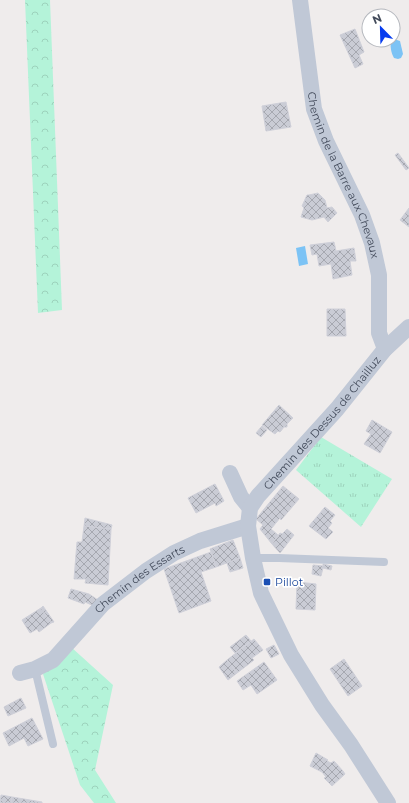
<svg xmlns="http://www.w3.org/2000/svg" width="409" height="803" font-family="Montserrat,sans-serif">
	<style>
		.grass { fill: url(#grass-tufts) }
		.forest { fill: url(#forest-crowns) }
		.water { fill: #7cc3f5 }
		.building { fill: url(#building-cross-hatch); stroke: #cfd0d9 }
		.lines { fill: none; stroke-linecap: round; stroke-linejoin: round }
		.lane { stroke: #c0c8d6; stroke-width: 8 }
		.street { stroke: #c0c8d6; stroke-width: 16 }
		.transit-dot { fill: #1a4fb4; stroke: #fff; stroke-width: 1.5 }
		.labels { text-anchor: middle; stroke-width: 3.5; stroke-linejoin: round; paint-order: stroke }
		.street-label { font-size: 11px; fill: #434b5b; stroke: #fff }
		.transit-label { font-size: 11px; fill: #164399; stroke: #fff; text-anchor: start }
	</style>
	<defs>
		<pattern id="grass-tufts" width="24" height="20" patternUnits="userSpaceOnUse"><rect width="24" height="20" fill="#b4f3d9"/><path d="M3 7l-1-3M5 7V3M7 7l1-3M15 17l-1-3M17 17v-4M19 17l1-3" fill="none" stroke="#9cd2bc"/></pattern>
		<pattern id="forest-crowns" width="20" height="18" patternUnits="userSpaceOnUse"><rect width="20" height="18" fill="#b4f3d9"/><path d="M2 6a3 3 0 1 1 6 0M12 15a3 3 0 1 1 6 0" fill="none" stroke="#9cd2bc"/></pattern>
		<pattern id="building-cross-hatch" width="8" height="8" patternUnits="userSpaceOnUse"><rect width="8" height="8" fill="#caccd5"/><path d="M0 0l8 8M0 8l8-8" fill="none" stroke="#a6a8b0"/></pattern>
	</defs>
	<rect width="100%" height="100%" fill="#efecec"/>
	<!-- grass -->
	<polygon class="grass" points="321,437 392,479 361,527 296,470"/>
	<!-- forest -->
	<g class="forest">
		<polygon points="25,0 50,0 62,310 38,313"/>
		<polygon points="71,647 113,685 95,770 116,803 94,803 80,785 43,674"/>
	</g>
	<!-- water -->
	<g class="water">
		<path d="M394,39l6,2 3,13 -2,4 -3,1 -4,-1c-3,-5 -4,-12 -3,-16z"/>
		<polygon points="305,246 308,264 299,266 296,248"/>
	</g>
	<!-- building -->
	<g class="building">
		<polygon points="355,29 364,52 359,55 363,64 355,68 340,35"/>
		<polygon points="286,102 291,127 266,131 262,106"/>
		<polygon points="398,153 409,168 406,170 395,155"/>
		<polygon points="318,193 325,200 327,208 332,207 337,213 328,222 324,217 312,220 301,217 304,208 302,206 307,195 309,195"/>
		<polygon points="409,208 409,227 400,220"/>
		<polygon points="334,242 336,251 354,248 356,261 350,261 352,275 333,279 331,264 319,266 317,254 312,255 310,245"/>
		<polygon points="327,309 345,309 346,336 327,336"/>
		<polygon points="279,405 293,418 287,424 287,427 284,427 280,432 278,431 275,434 262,425"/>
		<polygon points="372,420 392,432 380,453 364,444 371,434 366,431"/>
		<polygon points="262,426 267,430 261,437 256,433"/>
		<polygon points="215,484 224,501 216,506 215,503 196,513 188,498"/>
		<polygon points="283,486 299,499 281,520 280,518 271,529 278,535 272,544 260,529 263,525 256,519"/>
		<polygon points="325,507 335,515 330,521 332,523 328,528 333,532 326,539 309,526"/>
		<polygon points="85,518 112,525 111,529 84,526"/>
		<polygon points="84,526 111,529 108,585 85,583 86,579 74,579 77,542 82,542"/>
		<polygon points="287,529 294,535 280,553 272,544 280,533 282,534"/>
		<polygon points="233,540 240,558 216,567 210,549"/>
		<polygon points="211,552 216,567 201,572 211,601 179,613 164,569"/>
		<polygon points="240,558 243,568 230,572 227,563"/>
		<polygon points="323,564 332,566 331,570 323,568 321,576 312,574 313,565 323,566"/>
		<polygon points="297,582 316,584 315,610 296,609"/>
		<polygon points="71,589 89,594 98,600 94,606 85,602 84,604 68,598"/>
		<polygon points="43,606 54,622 51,623 41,608"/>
		<polygon points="41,608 51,623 39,632 37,629 30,633 22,620"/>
		<polygon points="246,635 251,641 235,653 230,647"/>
		<polygon points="254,639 263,650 252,658 254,660 237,673 227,660"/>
		<polygon points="274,645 279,654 271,658 266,649"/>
		<polygon points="344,659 362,686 348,696 330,669"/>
		<polygon points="227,660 237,673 228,680 219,667"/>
		<polygon points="264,662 277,680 257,694 251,685 243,690 237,681"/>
		<polygon points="21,698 26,708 8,716 4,707"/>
		<polygon points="32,718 43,739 28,746 24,738 9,746 3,733"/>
		<polygon points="316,753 328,760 327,761 331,763 334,761 343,771 330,784 324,778 326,777 322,772 310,766"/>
		<polygon points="343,771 345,774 332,786 330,784"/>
		<polygon points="1,795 12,797 11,803 0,803"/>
		<polygon points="12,797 42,802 42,803 11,803"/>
	</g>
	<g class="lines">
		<!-- lane -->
		<g class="lane">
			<polyline points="253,558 279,558 384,562"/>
			<polyline points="35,669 53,744"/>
		</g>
		<!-- street -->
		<g class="street">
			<path id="s1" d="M300,0l14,109 12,32 36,74 10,28 7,32v58l6,16"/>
			<polyline points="230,473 241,497 250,508"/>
			<path id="s2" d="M20,673l15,-4 18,-9 50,-56 43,-33 28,-18 26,-12 48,-15"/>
			<path id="s3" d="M388,803l-37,-58 -29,-40 -31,-50 -30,-62 -8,-35 -5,-32 2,-18 8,-12 79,-87 48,-60 24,-22"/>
		</g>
	</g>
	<!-- markers -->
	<rect class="transit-dot" x="263" y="578" width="8" height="8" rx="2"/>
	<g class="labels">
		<!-- street labels -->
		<g class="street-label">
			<text dy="4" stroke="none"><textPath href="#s1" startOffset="182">Chemin de la Barre aux Chevaux</textPath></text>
			<text dy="4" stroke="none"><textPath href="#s3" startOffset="444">Chemin des Dessus de Chailluz</textPath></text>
			<text dy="4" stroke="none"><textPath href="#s2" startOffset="155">Chemin des Essarts</textPath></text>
		</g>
		<!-- transit labels -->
		<g class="transit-label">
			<text x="275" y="586">Pillot</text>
		</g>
	</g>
	<!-- north arrow -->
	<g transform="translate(381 28) rotate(337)"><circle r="19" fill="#ffffff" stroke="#b4b7bd"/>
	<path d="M0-3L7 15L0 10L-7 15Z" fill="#063cef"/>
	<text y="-6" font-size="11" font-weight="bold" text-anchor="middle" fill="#434b5b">N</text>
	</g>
</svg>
